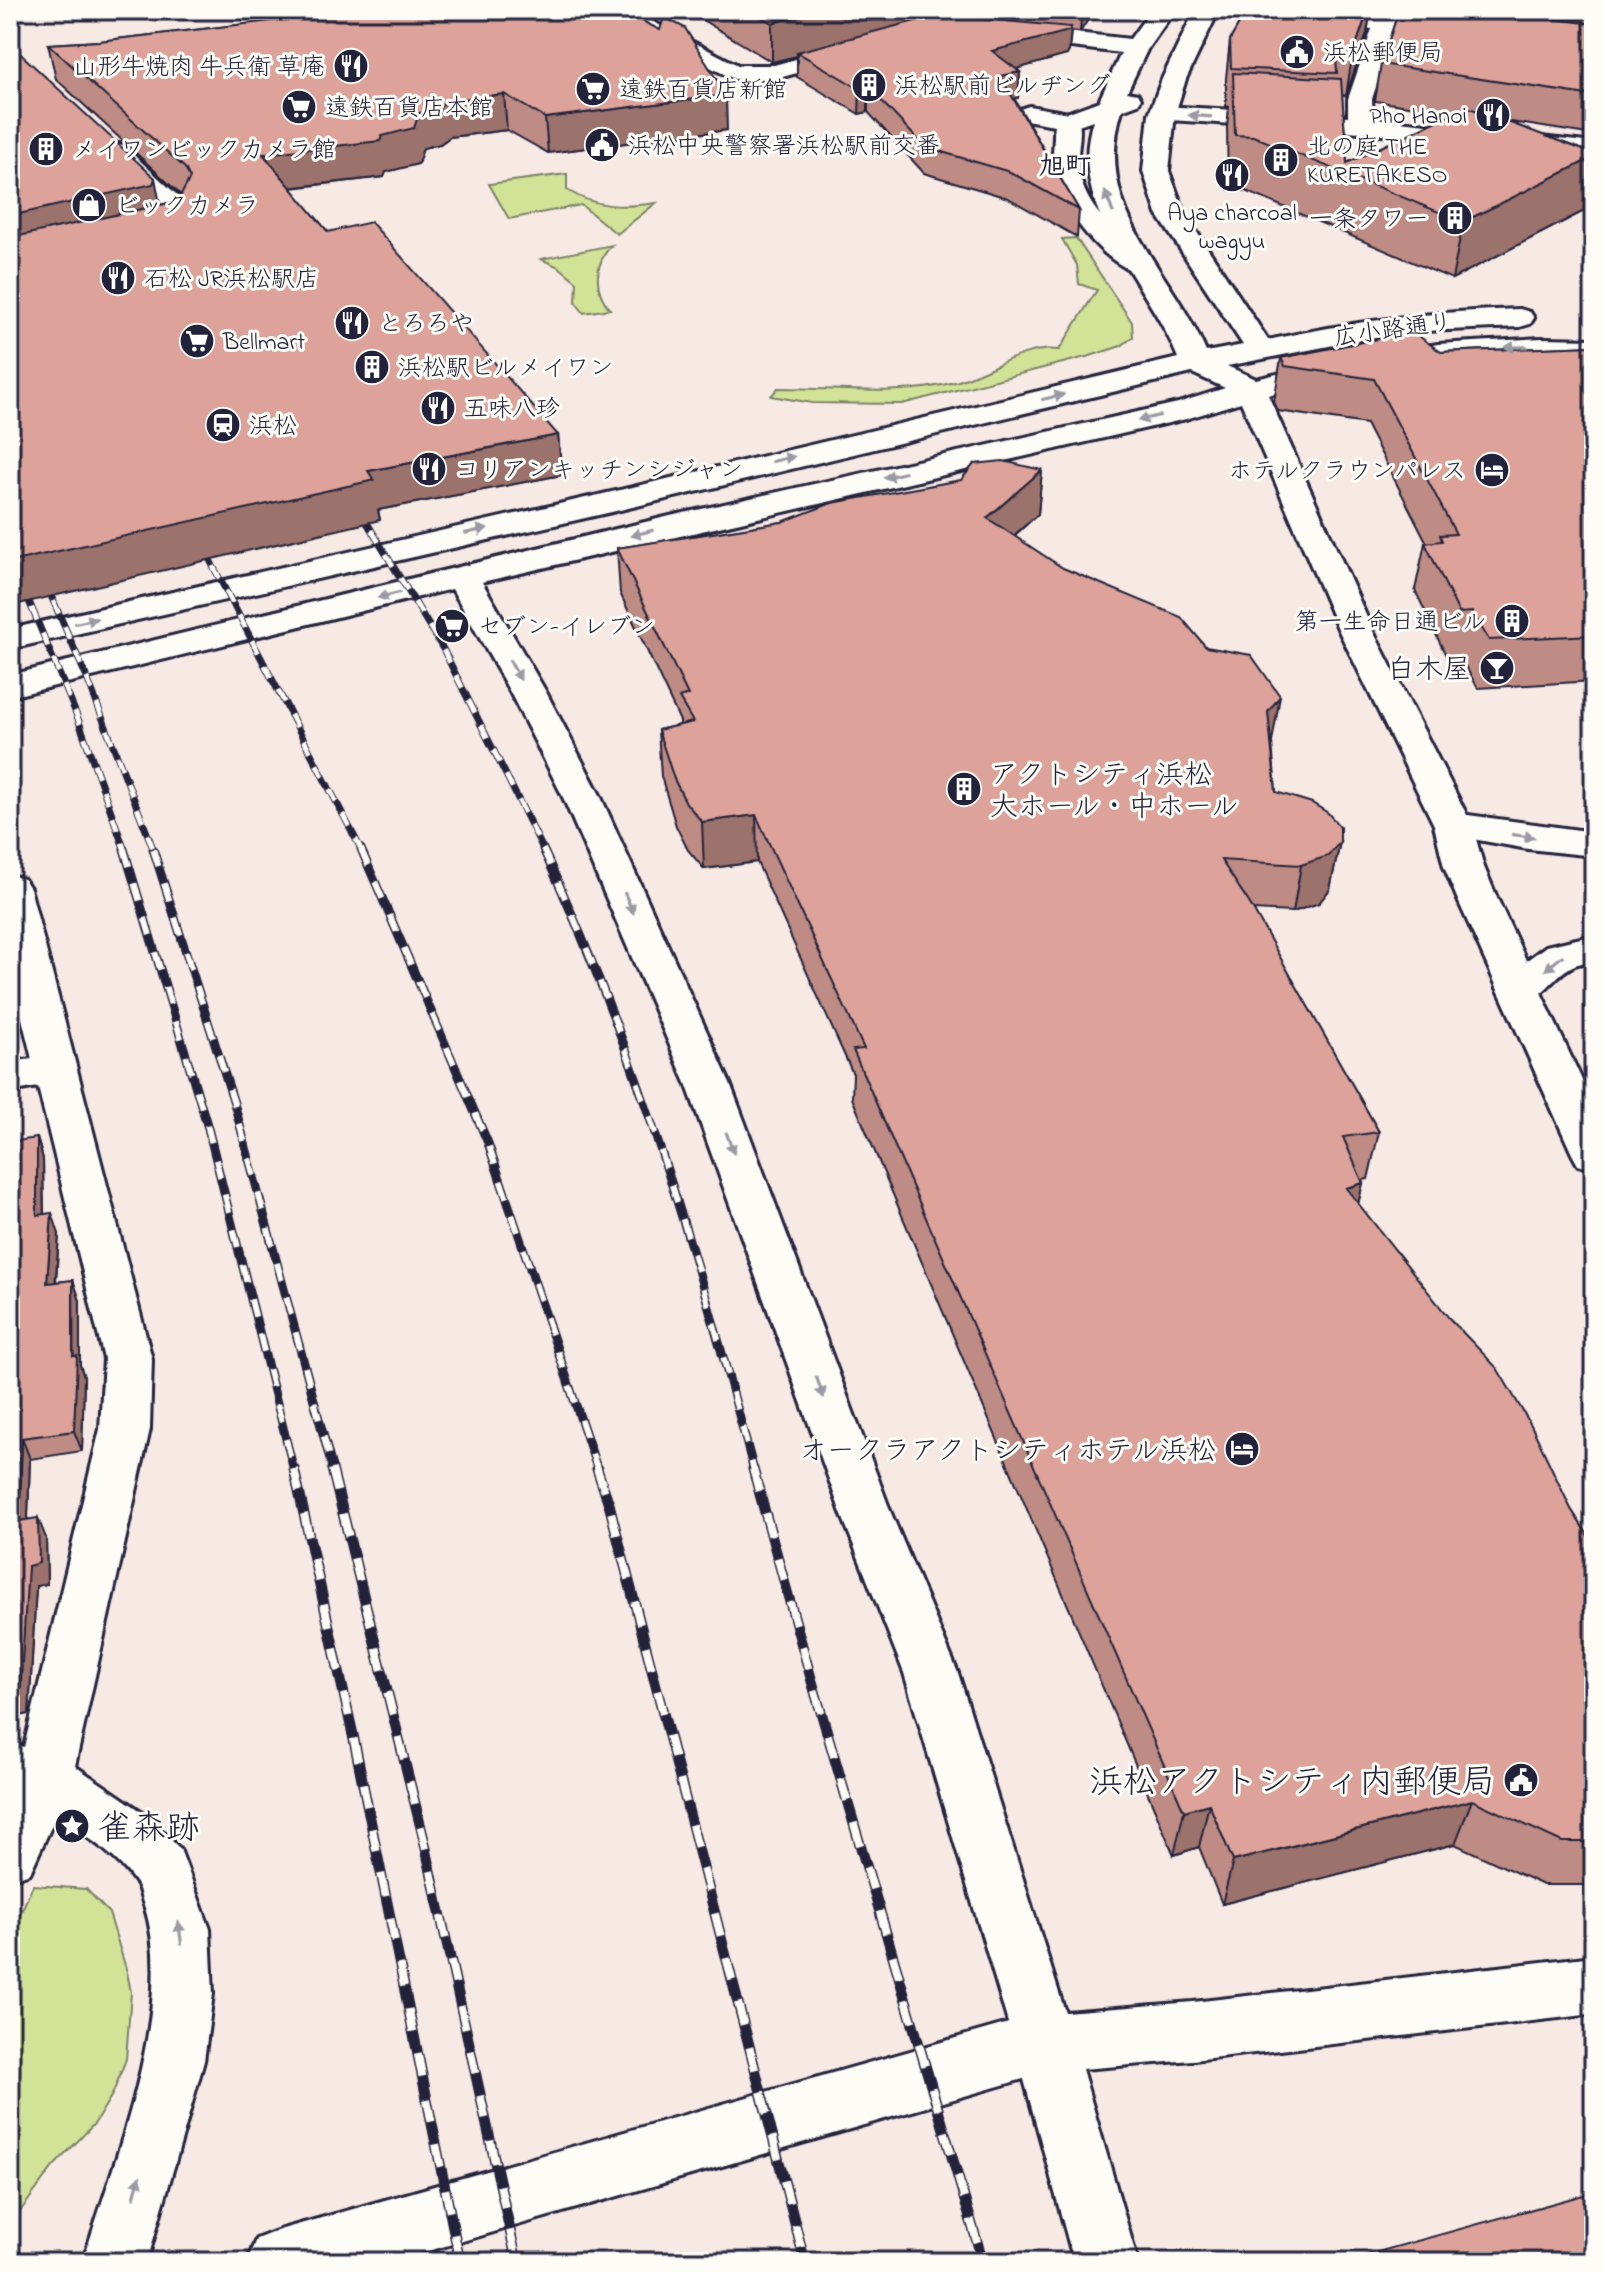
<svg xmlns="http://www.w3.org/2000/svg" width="1604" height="2272" font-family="'Indie Flower','Klee One',sans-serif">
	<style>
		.green { fill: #d2e296; stroke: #7a8268; stroke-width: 2 }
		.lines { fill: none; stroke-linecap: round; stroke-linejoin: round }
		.street-casing { stroke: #22223b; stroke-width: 6 }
		.secondary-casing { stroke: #22223b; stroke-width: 6 }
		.street { fill: #fdfcf7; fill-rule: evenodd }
		.secondary { fill: #fdfcf7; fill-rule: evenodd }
		.rail-far2-casing { stroke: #22223b; stroke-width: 7 }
		.rail-far1-casing { stroke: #22223b; stroke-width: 9 }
		.rail-casing { stroke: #22223b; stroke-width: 11 }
		.rail-far2 { stroke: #fdfcf7; stroke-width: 5; stroke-dasharray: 14; stroke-linecap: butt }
		.rail-far1 { stroke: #fdfcf7; stroke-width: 6; stroke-dasharray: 18; stroke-linecap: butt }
		.rail { stroke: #fdfcf7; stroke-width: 8; stroke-dasharray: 23; stroke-linecap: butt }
		.wall { fill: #be8c85; stroke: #22223b; stroke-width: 2 }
		.shaded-wall { fill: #9b726c; stroke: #22223b; stroke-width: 2 }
		.building { fill: #dda39b; stroke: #22223b; stroke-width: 2 }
		.oneway { fill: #9a9aa2 }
		.labels { text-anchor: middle; stroke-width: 6; stroke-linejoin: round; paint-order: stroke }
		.far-poi-label { font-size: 24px; fill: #22223b; stroke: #fdfcf7; text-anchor: start }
		.far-street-label { font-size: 24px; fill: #22223b; stroke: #fdfcf7 }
		.far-neighbourhood-label { font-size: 26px; font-weight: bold; fill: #22223b; stroke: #fdfcf7 }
		.poi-label { font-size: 28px; fill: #22223b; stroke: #fdfcf7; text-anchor: end }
		.near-poi-label { font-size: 34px; fill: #22223b; stroke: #fdfcf7; text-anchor: end }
	</style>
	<rect width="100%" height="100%" fill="#f7eae5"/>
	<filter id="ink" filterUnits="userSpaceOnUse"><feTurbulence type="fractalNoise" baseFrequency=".0125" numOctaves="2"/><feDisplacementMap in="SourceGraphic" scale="16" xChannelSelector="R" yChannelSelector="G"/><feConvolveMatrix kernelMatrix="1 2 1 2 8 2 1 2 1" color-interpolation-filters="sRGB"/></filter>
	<g filter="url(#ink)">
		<!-- green -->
		<g class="green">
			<path d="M567,174v16c29,18 56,18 89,13l-39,31 -36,-29 -72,14 -20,-35z"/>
			<path d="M1076,238l56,84 1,15 -12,9 -31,10 -188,48 -90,-1 -41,-7 7,-8c56,0 122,9 177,-6 36,-10 66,-36 104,-32l38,-60 -18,-6 -2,-19 -15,-26z"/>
			<path d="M612,245c-18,18 -19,45 -2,64l-26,4 -8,-10 1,-21 -18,-15 -18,-8z"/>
			<polygon points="33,1885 86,1889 109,1913 127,1972 131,1992 126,2059 113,2093 95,2123 53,2167 10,2225 10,1937"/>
		</g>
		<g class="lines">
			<defs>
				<g id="street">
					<polygon points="910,10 934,10 943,29 939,34 923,34"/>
					<polygon points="1254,10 1326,10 1376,16 1378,10 1402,10 1399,19 1461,27 1465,32 1461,37 1453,39 1394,32 1372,99 1373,118 1594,143 1594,159 1361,132 1153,119 1149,114 1153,109 1162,106 1348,116 1348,99 1372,29 1266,17 1258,15"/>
					<path d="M1029,106l46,8c9,13 3,28 3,43 -1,46 39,80 74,103l4,6 -4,6c-37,9 -88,-60 -97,-92 -5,-18 0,-36 -1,-55l-34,-6 -4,-5 4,-5z"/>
					<polygon points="114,143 123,145 190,207 194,213 184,235 146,244 136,242 132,236 136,230 162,224 166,214 105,157 101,151 105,145"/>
					<polygon points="1453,813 1594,832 1594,856 1528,849 1439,833 1434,825 1439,817"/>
					<path d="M10,875l14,4 6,9 122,471 -2,70 -75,337 72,49 33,34 30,80 3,65 -9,67 -57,201h-64c30,-100 95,-256 61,-357 -3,-7 -4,-17 -9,-23 -19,-29 -52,-47 -79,-66l-26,57 -20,7v-137l14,4 76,-318 4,-70 -66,-272 -28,5v-30l22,-3 -22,-89z"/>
					<path d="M1594,935v26c-6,1 -14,2 -19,4 -28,12 -30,44 -72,33l-6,-10 6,-10 43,-32z"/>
					<polygon points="1044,2013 1065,2022 1074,2043 1065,2064 1044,2073 390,2262 247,2262 256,2239 279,2230"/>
				</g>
				<g id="secondary">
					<polygon points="600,10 630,10 738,65 774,65 855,43 864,45 867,50 864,55 775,79 734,79 604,15"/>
					<path d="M1151,10h24l-27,38 -21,44 11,2 3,5 -3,5 -16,6c-31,102 49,157 84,242l37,-7 -86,-131 -14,-43 6,-57 13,-35 33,-69h24l-33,69 -11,35 -6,57 16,43 83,126c85,-19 166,-29 252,-31l10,3 4,6 -4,6 -10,3 -119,5 -174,34 29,13 80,-19 102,-16 104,-6 52,1v18c-111,-2 -219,8 -326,38l105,236 99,194 12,42 13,31 97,208v64l-16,-5 -6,-11 -115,-256 -13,-31 -10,-42 -95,-194 -98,-229 -55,17 -704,163 64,110 54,103 130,288 161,430 67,160 107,339 128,-10 401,-46v58l-401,46 -111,9 56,193h-64l-60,-219 -110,-370 -63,-160 -155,-430 -124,-288 -52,-103 -58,-103 -442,108v-22l660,-159 508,-113 47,-15 -33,-15 -576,138 -606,138v-20l606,-138 562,-133c-30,-76 -113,-149 -85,-238l-26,9 -9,-3 -4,-5 4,-5 41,-15 22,-48 -108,-13 -8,-2 -4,-5 4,-5 8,-2 117,13z"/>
				</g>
			</defs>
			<!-- street casing -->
			<use href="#street" class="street-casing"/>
			<!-- secondary casing -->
			<use href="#secondary" class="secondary-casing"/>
			<!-- street -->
			<use href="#street" class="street"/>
			<!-- secondary -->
			<use href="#secondary" class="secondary"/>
			<defs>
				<g id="rail-far2">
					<polyline points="357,506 443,649 544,851"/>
					<polyline points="200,541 362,851"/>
					<polyline points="10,556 77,716 125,851"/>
					<polyline points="42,575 87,678 154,851"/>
				</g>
				<g id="rail-far1">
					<polyline points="124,849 208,1128 294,1471"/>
					<polyline points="153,849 234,1103 333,1471"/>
					<polyline points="361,849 488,1143 598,1471"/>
					<path d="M543,849c93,200 155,410 211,622"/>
				</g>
				<g id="rail">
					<polyline points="294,1469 353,1735 460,2262"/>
					<polyline points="332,1469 425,1844 517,2262"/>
					<polyline points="597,1469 609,1504 805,2262"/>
					<polyline points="753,1469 811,1678 983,2262"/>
				</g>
			</defs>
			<!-- rail-far2 casing -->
			<use href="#rail-far2" class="rail-far2-casing"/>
			<!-- rail-far1 casing -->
			<use href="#rail-far1" class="rail-far1-casing"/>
			<!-- rail casing -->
			<use href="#rail" class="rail-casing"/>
			<!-- rail-far2 -->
			<use href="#rail-far2" class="rail-far2"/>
			<!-- rail-far1 -->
			<use href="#rail-far1" class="rail-far1"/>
			<!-- rail -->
			<use href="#rail" class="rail"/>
		</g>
		<!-- wall -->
		<g class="wall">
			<polygon points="367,10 727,130 548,153 507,130 450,137 440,144 423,148 418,164 386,172 384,177 291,188 328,232 558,435 562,475 378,510 380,520 160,205 178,201 181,195 56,79 48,44 99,41"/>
			<polygon points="686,10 915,10 915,21 939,15 936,10 1094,10 1080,32 1071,31 1069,51 1067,55 1016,69 1020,72 1018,98 1014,98 1079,210 1077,237 1008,198 924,173 868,112 859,114 797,77 797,56 772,62"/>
			<polygon points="1247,10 1376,10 1374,14 1370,13 1367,33 1346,96 1342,95 1347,163 1454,113 1375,101 1381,64 1399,10 1594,10 1594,135 1505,121 1594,154 1594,167 1584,211 1452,279 1246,191 1228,190 1227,127 1229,107 1226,106 1226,78 1230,40"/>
			<polygon points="1594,346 1594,681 1478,688 1461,659 1448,660 1415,590 1425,543 1427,543 1366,424 1278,411 1274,402 1281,358"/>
			<polygon points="1042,470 1038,514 1014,536 1272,742 1276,792 1340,842 1330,889 1319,903 1293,912 1253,910 1379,1132 1368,1179 1362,1180 1363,1183 1358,1204 1571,1509 1594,1545 1594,1885 1543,1885 1455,1844 1222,1904 1199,1847 1174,1855 852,1098 853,1074 757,862 704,869 688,850 676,826 661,776 658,730 680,725 680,721 620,593 617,548 782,522"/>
			<polygon points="37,1138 43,1159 44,1214 59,1234 56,1282 73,1280 80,1301 80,1365 84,1377 82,1451 30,1459 28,1520 46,1538 47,1584 36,1586 29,1714 10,1718"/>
		</g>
		<!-- shaded-wall -->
		<g class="shaded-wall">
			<polygon points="824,10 915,10 914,25 797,52 797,56 772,62 772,23"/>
			<polygon points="1082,10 1094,10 1080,32"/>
			<polygon points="1368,10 1371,10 1367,33 1346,96 1352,57"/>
			<polygon points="1071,27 1069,51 1067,55 991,76 992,51"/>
			<polygon points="1020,72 1018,98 999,101 1000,76"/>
			<polygon points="868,87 868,112 859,114 860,89"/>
			<polygon points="504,94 507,130 450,137 440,144 423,148 418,164 386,172 384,177 269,190 263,154 382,136 419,113 446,101"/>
			<polygon points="726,95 727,130 548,153 545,118"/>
			<polygon points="1594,157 1594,167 1584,211 1452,279 1463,222"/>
			<polygon points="155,178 162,215 10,255 10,216"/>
			<polygon points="558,435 562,475 378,510 380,520 10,606 10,562 368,471"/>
			<polygon points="1042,470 1038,514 984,562 987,518"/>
			<polygon points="1280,696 1272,742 1260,758 1268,712"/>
			<polygon points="756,815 757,862 704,869 702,822"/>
			<polygon points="1340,842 1330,889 1319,903 1293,912 1301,865"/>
			<polygon points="37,1138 43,1159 44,1236 37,1215"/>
			<polygon points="1363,1183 1352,1230 1346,1188"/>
			<polygon points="52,1213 59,1234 54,1304 47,1283"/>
			<polygon points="73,1280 80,1301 80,1365 84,1377 82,1451 74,1431"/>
			<polygon points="22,1438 30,1459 27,1542 19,1521"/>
			<polygon points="38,1518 46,1538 47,1584 36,1586 29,1714 10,1718 10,1696 28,1566"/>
			<polygon points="1472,1800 1455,1844 1222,1904 1233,1861"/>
			<polygon points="1209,1804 1199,1847 1174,1855 1184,1811"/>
		</g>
		<!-- building -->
		<g class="building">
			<polygon points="367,10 621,10 660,30 664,17 685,28 726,95 545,118 504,94 446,101 437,109 419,113 414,128 382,136 380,141 263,154 328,232 371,222 558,435 368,471 374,480 10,562 10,238 178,201 190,178 185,168 48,44 99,41"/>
			<polygon points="750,10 824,10 772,23"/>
			<polygon points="1247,10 1368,10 1352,57 1336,55 1337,73 1231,68 1230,40"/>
			<polygon points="1399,10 1482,10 1594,24 1594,96 1381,64"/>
			<polygon points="938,15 1071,27 1069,31 992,51 1020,72 1000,76 1079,210 1010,172 925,147 868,87 860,89 797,52"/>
			<polygon points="10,46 12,46 155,178 153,184 10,216"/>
			<polygon points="1233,73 1341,79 1347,163 1467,107 1594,154 1594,157 1463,222 1253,136 1235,135"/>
			<polygon points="1413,332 1441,352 1594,346 1594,635 1489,640 1472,612 1459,613 1425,543 1442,541 1440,535 1456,534 1374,379 1285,366 1281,358"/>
			<polygon points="1003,461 1042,470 987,518 1063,568 1181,617 1206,647 1251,655 1280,696 1268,712 1276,792 1312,803 1328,813 1340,827 1340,842 1328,856 1301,865 1221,860 1250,904 1379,1132 1343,1137 1363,1183 1346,1188 1449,1318 1497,1368 1531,1425 1571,1509 1594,1545 1594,1842 1562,1842 1472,1800 1233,1861 1209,1804 1184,1811 853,1050 864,1049 756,815 702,822 686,803 674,779 658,730 693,722 679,698 688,695 617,548 782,522 832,503 961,480 974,464"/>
			<polygon points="37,1138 37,1215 52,1213 47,1283 73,1280 73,1356 77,1356 74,1431 22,1438 19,1521 38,1518 39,1563 28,1566 20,1694 10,1696 10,1142"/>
			<polygon points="1594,2192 1594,2262 1354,2262 1352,2259"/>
		</g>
		<!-- one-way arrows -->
		<defs><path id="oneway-solid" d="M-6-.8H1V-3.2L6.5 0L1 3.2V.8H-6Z" transform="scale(2)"/></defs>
		<g class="oneway">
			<use href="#oneway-solid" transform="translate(1200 116) rotate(-176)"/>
			<use href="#oneway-solid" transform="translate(1109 202) rotate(-111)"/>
			<use href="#oneway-solid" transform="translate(1516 347) rotate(179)"/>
			<use href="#oneway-solid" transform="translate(1053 397) rotate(-13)"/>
			<use href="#oneway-solid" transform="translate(1149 418) rotate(167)"/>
			<use href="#oneway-solid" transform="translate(783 459) rotate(-13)"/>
			<use href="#oneway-solid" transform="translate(895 475) rotate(167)"/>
			<use href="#oneway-solid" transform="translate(476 531) rotate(-12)"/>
			<use href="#oneway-solid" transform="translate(642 533) rotate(166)"/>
			<use href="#oneway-solid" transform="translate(389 595) rotate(166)"/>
			<use href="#oneway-solid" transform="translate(86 621) rotate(-13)"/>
			<use href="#oneway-solid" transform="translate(515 670) rotate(60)"/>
			<use href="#oneway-solid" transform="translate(1523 836) rotate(8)"/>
			<use href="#oneway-solid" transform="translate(629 903) rotate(66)"/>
			<use href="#oneway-solid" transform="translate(1554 963) rotate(140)"/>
			<use href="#oneway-solid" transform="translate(730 1143) rotate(70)"/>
			<use href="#oneway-solid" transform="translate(820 1387) rotate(70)"/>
			<use href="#oneway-solid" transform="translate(180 1933) rotate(-98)"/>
			<use href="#oneway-solid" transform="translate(137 2187) rotate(-74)"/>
		</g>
	</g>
	<!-- icons -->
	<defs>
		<symbol id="civic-disc" viewBox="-11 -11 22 22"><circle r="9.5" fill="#22223b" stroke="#fdfcf7"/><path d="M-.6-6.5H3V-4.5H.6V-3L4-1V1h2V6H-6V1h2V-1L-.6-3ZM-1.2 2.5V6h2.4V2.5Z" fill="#fff"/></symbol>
		<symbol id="restaurant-disc" viewBox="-11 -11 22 22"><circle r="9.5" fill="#22223b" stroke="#fdfcf7"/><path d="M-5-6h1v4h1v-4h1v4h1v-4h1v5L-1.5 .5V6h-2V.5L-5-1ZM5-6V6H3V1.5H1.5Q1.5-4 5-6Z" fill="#fff"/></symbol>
		<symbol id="building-disc" viewBox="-11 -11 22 22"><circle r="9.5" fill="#22223b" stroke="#fdfcf7"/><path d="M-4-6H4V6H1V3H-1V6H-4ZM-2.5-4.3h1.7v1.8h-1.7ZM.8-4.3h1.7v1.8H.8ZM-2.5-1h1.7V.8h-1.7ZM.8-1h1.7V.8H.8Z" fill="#fff"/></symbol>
		<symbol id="supermarket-disc" viewBox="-11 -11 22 22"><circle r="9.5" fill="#22223b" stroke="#fdfcf7"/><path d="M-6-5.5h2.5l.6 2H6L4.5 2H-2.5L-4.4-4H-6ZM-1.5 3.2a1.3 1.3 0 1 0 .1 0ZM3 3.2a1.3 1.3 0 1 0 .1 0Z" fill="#fff"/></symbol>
		<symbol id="shop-disc" viewBox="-11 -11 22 22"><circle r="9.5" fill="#22223b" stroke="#fdfcf7"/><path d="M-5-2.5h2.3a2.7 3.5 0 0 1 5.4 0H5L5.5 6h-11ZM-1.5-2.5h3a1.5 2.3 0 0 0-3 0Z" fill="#fff"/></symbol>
		<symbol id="station-disc" viewBox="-11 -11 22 22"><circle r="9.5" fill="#22223b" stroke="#fdfcf7"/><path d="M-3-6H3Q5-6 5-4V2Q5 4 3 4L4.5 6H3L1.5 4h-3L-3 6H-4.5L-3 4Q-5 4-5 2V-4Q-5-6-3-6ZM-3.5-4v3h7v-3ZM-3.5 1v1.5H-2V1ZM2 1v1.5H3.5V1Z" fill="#fff"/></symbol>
		<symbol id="hotel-disc" viewBox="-11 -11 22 22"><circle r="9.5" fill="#22223b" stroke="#fdfcf7"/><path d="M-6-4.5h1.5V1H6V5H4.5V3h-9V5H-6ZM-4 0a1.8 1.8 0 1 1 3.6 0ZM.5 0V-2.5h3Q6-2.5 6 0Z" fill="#fff"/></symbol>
		<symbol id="bar-disc" viewBox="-11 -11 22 22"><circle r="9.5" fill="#22223b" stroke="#fdfcf7"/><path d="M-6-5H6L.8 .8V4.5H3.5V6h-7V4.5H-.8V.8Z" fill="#fff"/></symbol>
		<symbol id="sight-disc" viewBox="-11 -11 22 22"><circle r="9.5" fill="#22223b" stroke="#fdfcf7"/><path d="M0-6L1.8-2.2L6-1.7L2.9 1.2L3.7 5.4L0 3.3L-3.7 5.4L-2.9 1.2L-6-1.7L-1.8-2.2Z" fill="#fff"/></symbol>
	</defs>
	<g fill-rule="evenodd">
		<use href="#civic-disc" x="1277" y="32" width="40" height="40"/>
		<use href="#restaurant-disc" x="331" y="46" width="40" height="40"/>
		<use href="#building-disc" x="849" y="65" width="40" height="40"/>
		<use href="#supermarket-disc" x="573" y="69" width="40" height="40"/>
		<use href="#supermarket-disc" x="279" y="87" width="40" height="40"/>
		<use href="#restaurant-disc" x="1473" y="95" width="40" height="40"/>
		<use href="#civic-disc" x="582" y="125" width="40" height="40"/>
		<use href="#building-disc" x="26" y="129" width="40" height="40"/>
		<use href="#building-disc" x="1261" y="140" width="40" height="40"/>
		<use href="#restaurant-disc" x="1212" y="155" width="40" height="40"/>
		<use href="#shop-disc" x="69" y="185" width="40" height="40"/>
		<use href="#building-disc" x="1435" y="198" width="40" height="40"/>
		<use href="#restaurant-disc" x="98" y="258" width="40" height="40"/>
		<use href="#restaurant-disc" x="332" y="303" width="40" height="40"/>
		<use href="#supermarket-disc" x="177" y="321" width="40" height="40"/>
		<use href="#building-disc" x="352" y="347" width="40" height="40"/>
		<use href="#restaurant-disc" x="418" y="388" width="40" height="40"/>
		<use href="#station-disc" x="203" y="405" width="40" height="40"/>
		<use href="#restaurant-disc" x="409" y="449" width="40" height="40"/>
		<use href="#hotel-disc" x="1472" y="450" width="40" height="40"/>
		<use href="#building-disc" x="1492" y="601" width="40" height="40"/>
		<use href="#supermarket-disc" x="432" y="606" width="40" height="40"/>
		<use href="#bar-disc" x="1477" y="648" width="40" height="40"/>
		<use href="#building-disc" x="944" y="769" width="40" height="40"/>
		<use href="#hotel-disc" x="1222" y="1429" width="40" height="40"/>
		<use href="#civic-disc" x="1501" y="1760" width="40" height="40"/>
		<use href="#sight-disc" x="52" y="1806" width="40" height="40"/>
	</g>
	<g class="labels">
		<!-- far-poi labels -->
		<g class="far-poi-label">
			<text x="1323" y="60">浜松郵便局</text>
			<text x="325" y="74" text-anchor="end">山形牛焼肉 牛兵衛 草庵</text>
			<text x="895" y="93">浜松駅前ビルヂング</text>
			<text x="619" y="97">遠鉄百貨店新館</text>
			<text x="325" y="115">遠鉄百貨店本館</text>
			<text x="1467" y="123" text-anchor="end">Pho Hanoi</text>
			<text x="628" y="153">浜松中央警察署浜松駅前交番</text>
			<text x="1307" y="154">北の庭 THE<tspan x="1307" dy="28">KURETAKESO</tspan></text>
			<text x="72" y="157">メイワンビックカメラ館</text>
			<text x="115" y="213">ビックカメラ</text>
			<text x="1232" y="220" text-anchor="middle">Aya charcoal<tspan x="1232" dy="28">wagyu</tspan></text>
			<text x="1429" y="226" text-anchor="end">一条タワー</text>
			<text x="144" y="286">石松 JR浜松駅店</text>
			<text x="378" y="331">とろろや</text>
			<text x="223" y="349">Bellmart</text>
			<text x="398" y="375">浜松駅ビルメイワン</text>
			<text x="464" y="416">五味八珍</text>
			<text x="249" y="433">浜松</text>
			<text x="455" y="477">コリアンキッチンシジャン</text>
			<text x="1466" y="478" text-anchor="end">ホテルクラウンパレス</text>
			<text x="1486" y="629" text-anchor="end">第一生命日通ビル</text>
			<text x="478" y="634">セブン-イレブン</text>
		</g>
		<!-- far-street labels -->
		<g class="far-street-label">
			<text transform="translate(1393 329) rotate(-8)" y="8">広小路通り</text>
		</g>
		<!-- far-neighbourhood labels -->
		<g class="far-neighbourhood-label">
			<text x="1065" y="174">旭町</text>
		</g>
		<!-- poi labels -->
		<g class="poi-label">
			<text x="1471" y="678">白木屋</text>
			<text x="990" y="783" text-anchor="start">アクトシティ浜松<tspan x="990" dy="32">大ホール・中ホール</tspan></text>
			<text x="1216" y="1459">オークラアクトシティホテル浜松</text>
		</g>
		<!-- near-poi labels -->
		<g class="near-poi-label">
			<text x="1495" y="1792">浜松アクトシティ内郵便局</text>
			<text x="98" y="1838" text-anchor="start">雀森跡</text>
		</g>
	</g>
	<!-- margin -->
	<rect width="1604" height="2272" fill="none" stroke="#fdfcf7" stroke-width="40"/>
	<rect x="20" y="20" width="1564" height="2232" fill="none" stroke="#22223b" stroke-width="3" filter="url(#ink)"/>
</svg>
